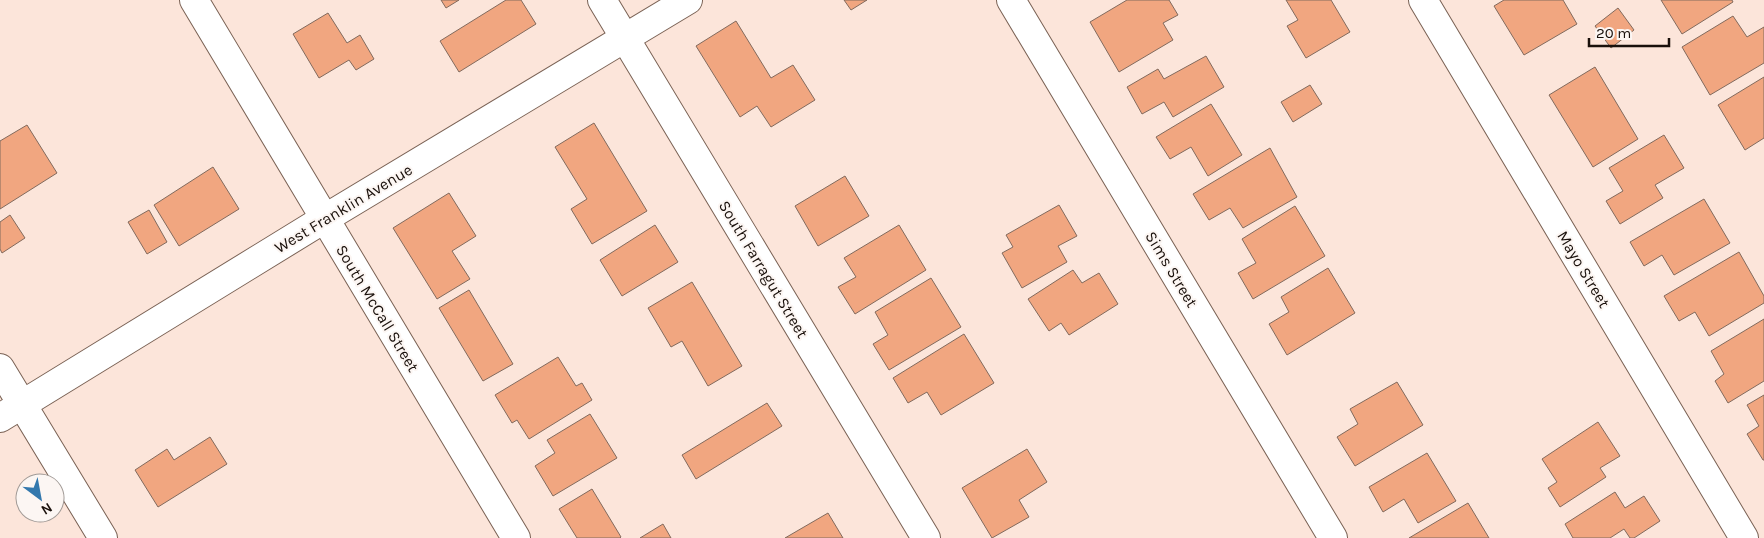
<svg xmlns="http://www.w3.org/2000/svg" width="1764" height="538" font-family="Karla,sans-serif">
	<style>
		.building { fill: #f1a680; stroke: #826a5d }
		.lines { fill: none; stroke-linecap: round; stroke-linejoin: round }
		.street-casing { stroke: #7a6255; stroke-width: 30 }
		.street { stroke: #fff; stroke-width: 28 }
		.labels { text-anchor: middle; stroke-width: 4; stroke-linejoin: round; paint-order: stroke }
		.street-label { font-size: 16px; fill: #19100b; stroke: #fcf6f3 }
	</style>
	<rect width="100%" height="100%" fill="#fce5da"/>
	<!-- building -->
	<g class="building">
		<polygon points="441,0 459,0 446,8"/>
		<polygon points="506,0 521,0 536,24 459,72 440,41"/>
		<polygon points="844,0 867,0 851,10"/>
		<polygon points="1127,0 1169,0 1178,15 1163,23 1173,40 1119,72 1090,22"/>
		<polygon points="1286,0 1331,0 1350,32 1306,58 1287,26 1298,20"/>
		<polygon points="1504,0 1563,0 1577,24 1524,55 1494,6"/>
		<polygon points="1661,0 1732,0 1733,2 1682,34"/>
		<polygon points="1618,8 1634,30 1611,48 1595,26"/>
		<polygon points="328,13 347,43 360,35 374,59 356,70 349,60 319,78 293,34"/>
		<polygon points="1733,16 1747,37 1764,27 1764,63 1710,95 1682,47"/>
		<polygon points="736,21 771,78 793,65 815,100 771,127 757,106 740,117 696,46"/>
		<polygon points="1206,56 1224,87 1173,117 1164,102 1142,114 1127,87 1158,69 1164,79"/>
		<polygon points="1595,67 1638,139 1593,167 1549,95"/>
		<polygon points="1764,77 1764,138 1745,150 1718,105"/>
		<polygon points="1310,85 1322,104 1293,122 1281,102"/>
		<polygon points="1211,104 1242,155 1208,176 1191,147 1170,159 1156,137"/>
		<polygon points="594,123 647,211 592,244 571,209 587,199 555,147"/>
		<polygon points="27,125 57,173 0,209 0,141"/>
		<polygon points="1664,135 1684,168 1655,185 1663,198 1620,224 1606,201 1623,191 1609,168"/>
		<polygon points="1270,148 1297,197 1243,228 1230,208 1209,220 1193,194"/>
		<polygon points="213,167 239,209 179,246 154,205"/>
		<polygon points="845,176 869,216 818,246 795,206"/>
		<polygon points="449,193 476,236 452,251 470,279 437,299 393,228"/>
		<polygon points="1704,199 1730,243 1674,275 1662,255 1644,266 1630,242"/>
		<polygon points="1059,205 1077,236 1058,246 1067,262 1022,288 1002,253 1013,247 1006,235"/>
		<polygon points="1295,206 1325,256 1253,299 1238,273 1256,263 1242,239"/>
		<polygon points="149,210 167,242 147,254 128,222"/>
		<polygon points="10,215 25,238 2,253 0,249 0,222"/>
		<polygon points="655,225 678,262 622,296 600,260"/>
		<polygon points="899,225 926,270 855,314 838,287 856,277 844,258"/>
		<polygon points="1739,252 1764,296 1764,303 1709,336 1695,312 1679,321 1664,296"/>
		<polygon points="1328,268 1355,313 1287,355 1269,324 1289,312 1281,297"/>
		<polygon points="1073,270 1082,283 1099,273 1118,304 1069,335 1061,323 1049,331 1028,299"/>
		<polygon points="931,278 961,327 889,370 873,344 888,335 875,312"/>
		<polygon points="692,282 742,366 708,386 682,341 671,347 648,308"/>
		<polygon points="469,290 513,364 483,381 439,308"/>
		<polygon points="1764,319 1764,381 1728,403 1715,381 1724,374 1711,351"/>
		<polygon points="964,334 994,383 941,415 927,392 908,403 893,378"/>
		<polygon points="558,357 576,386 582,383 592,400 529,439 517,420 512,423 495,395"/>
		<polygon points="1397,382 1423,425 1355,466 1337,437 1358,424 1350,409"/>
		<polygon points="1764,395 1764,460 1763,460 1747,434 1759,426 1747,405"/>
		<polygon points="767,403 782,426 696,479 682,455"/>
		<polygon points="590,414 617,458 553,496 535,466 555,453 547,440"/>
		<polygon points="1598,422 1620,456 1600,468 1606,477 1560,507 1548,488 1557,482 1542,459"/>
		<polygon points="210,437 227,464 158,507 135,470 167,449 174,460"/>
		<polygon points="1027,449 1047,482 1019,500 1029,517 992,538 962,488"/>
		<polygon points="1427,453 1456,501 1418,523 1404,499 1383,512 1369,487"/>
		<polygon points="592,489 621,537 620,538 577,538 559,509"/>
		<polygon points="1615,492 1625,508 1644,496 1660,521 1634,538 1630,538 1624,529 1610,538 1573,538 1565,524"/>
		<polygon points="1468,503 1489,538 1409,538"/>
		<polygon points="828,513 843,538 785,538"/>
		<polygon points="663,524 671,538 640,538"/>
	</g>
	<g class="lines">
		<defs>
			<g id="street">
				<polyline points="194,0 516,538"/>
				<polyline points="602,0 926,538"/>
				<polyline points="1011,0 1333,538"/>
				<polyline points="1423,0 1744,538"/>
				<polyline points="0,368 103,538"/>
				<polyline points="0,418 324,219 688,0"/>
			</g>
		</defs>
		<!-- street casing -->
		<use href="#street" class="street-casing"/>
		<!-- street -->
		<use href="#street" class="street"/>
	</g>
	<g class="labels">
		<!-- street labels -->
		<g class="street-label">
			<text transform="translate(343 208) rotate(-31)" y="6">West Franklin Avenue</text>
			<text transform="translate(764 269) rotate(59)" y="6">South Farragut Street</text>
			<text transform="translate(1172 269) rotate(59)" y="6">Sims Street</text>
			<text transform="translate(1584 269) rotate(59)" y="6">Mayo Street</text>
			<text transform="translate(378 308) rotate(59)" y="6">South McCall Street</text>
		</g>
	</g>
	<!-- north arrow -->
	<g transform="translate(40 498) rotate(148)"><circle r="24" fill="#fcf6f3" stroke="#a19a96"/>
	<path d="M0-4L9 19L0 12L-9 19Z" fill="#3378ad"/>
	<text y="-8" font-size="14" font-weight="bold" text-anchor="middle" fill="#19100b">N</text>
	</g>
	<!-- scale -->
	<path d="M1589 38v8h80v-8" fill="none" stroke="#19100b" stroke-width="2.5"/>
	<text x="1596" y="38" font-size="15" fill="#19100b" stroke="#fcf6f3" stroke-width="4" paint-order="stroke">20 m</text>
</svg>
